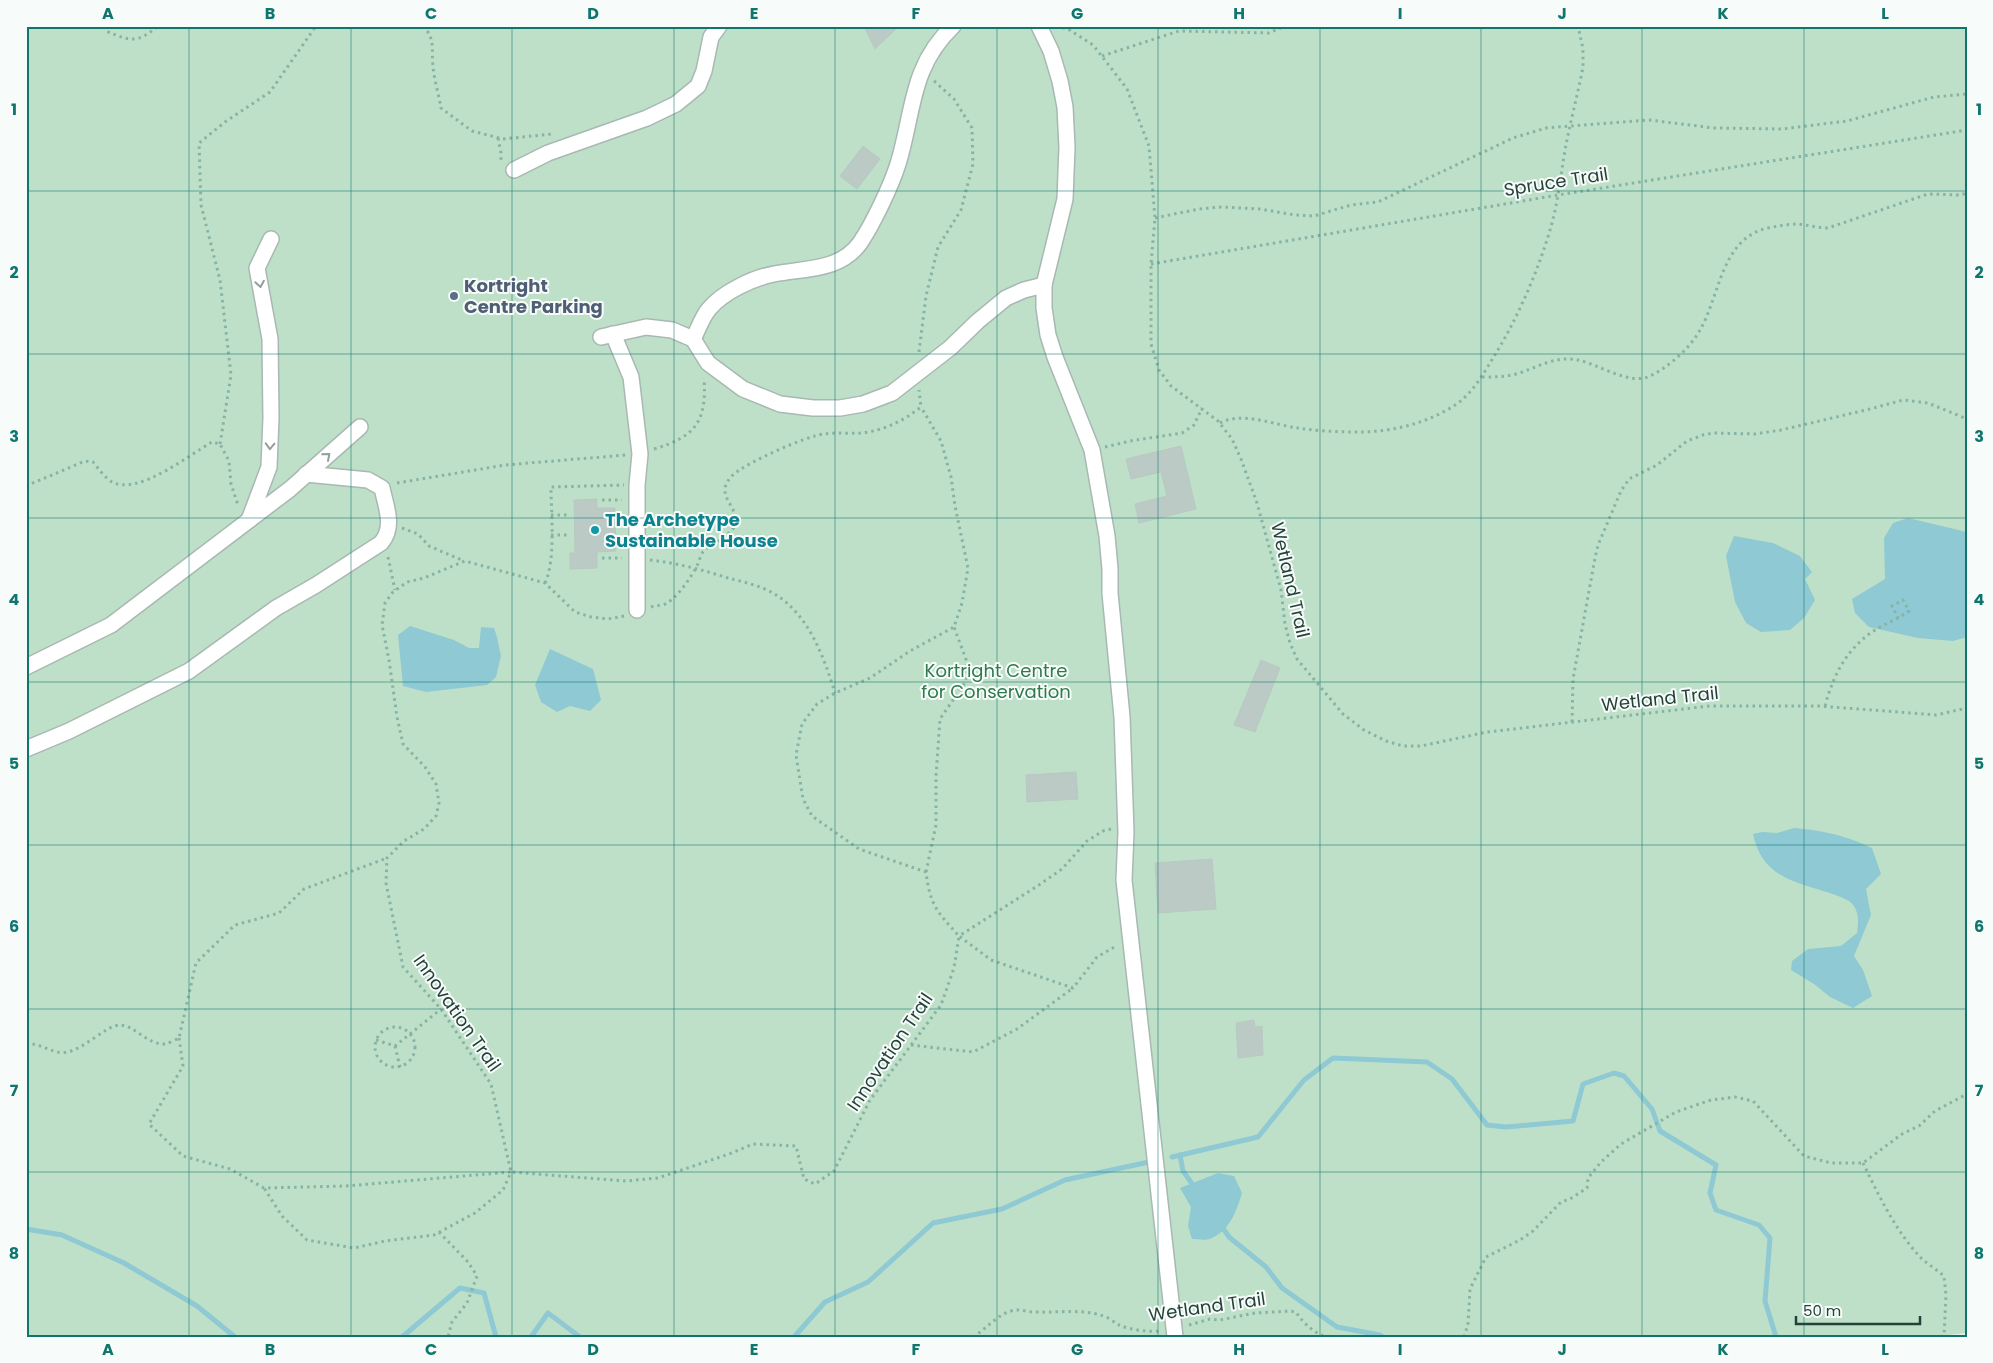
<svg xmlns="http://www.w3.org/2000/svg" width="1993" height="1363" font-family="Poppins,sans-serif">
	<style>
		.green { fill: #bfe0c8 }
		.water { fill: #8ec9d4 }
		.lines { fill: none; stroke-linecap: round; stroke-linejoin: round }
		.stream { stroke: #8ec9d4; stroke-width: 5 }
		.building { fill: #bbcac4; stroke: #b8c9c2 }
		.minor-casing { stroke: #a8b8b2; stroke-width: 18 }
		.path { stroke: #86b3a5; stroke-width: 3; stroke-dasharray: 2.5 4; stroke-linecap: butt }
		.minor { stroke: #fff; stroke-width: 15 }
		.oneway { stroke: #92a09c }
		.grid { fill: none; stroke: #0f766e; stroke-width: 1; stroke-opacity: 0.55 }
		.service-dot { fill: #5c6f8a; stroke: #f7fbf9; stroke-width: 2 }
		.culture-dot { fill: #0f9aa8; stroke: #f7fbf9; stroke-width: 2 }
		.labels { text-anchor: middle; stroke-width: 4; stroke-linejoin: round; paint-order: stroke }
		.street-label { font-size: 18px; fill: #24423a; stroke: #f7fbf9 }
		.service-label { font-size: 18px; font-weight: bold; fill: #4e5e75; stroke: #f7fbf9; text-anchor: start }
		.culture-label { font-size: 18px; font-weight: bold; fill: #0d838f; stroke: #f7fbf9; text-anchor: start }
		.park-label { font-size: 18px; fill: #2d7a4b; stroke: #f7fbf9 }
		.neatline { fill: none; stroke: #0f766e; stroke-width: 2 }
		.grid-label { font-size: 16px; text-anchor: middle; font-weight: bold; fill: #0f766e }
	</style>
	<rect width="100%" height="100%" fill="#e6efeb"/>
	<!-- green -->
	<polygon class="green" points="26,26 1967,26 1967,1333 1930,1337 26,1337"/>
	<!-- water -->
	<g class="water">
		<polygon points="1908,518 1967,532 1967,637 1953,641 1918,638 1869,627 1855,613 1852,599 1885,579 1884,538 1893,523"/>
		<polygon points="1734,536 1773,543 1800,556 1812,572 1805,579 1815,600 1804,618 1790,630 1761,632 1746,623 1735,602 1726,556"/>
		<polygon points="410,626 454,640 469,648 479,648 481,627 494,628 497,637 501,656 496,677 487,685 426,692 403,686 398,635"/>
		<polygon points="550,649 593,669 601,700 590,711 570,706 557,712 541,702 535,685"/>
		<path d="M1794,828c31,3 50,7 78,20l9,26 -15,15 5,26 -17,41 9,14 9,26 -19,12 -23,-11 -16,-13 -23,-14 1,-9 16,-12 33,-3 16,-13c1,-8 2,-16 -1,-23 -3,-9 -11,-11 -18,-14 -38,-14 -75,-15 -85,-62l9,-2 15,1z"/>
		<path d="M1218,1173l16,3 8,17c-5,17 -12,37 -30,45 -5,3 -14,1 -20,1l-4,-13 3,-19 -11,-19z"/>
	</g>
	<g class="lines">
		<!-- stream -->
		<g class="stream">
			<polyline points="1180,1155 1183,1171 1195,1188"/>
			<polyline points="1172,1157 1258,1137 1304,1080 1333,1058 1427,1062 1452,1079 1487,1125 1506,1127 1573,1121 1583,1084 1614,1073 1624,1076 1652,1109 1660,1131 1716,1165 1710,1193 1716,1210 1759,1225 1770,1238 1765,1301 1776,1337"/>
			<polyline points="1221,1225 1229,1237 1266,1267 1282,1288 1337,1327 1380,1335 1383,1337"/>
			<polyline points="26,1229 62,1235 124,1263 197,1306 235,1337"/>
			<polyline points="402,1337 460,1288 484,1293 496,1337"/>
			<polyline points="531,1337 548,1313 580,1337"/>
			<polyline points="794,1337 825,1302 868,1282 933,1223 1002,1209 1065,1180 1149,1162"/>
		</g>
	</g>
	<!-- building -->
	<g class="building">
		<polygon points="864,26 899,26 875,49"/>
		<polygon points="863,146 880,159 857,189 840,176"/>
		<polygon points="1181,446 1196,509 1139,523 1135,504 1167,496 1161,472 1131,479 1126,459"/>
		<polygon points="597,499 597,508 615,508 616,551 597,552 597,568 570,569 570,553 575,553 574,500"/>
		<polygon points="1261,660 1280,668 1255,732 1234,725"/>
		<polygon points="1076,772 1078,799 1027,802 1026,775"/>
		<polygon points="1212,859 1216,909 1158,913 1155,863"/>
		<polygon points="1254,1020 1255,1027 1262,1026 1263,1055 1238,1058 1236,1023"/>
	</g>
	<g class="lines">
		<defs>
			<g id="minor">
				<polyline points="1039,26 1051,51 1060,81 1065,107 1067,147 1065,199 1044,285 1044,308 1048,335 1055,357 1092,450 1107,536 1110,569 1110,593 1122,717 1126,832 1124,880 1175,1337"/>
				<polyline points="514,170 548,153 647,118 676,104 698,86 704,71 711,37 719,26"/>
				<polyline points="613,334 631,377 640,454 637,485 637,610"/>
				<polyline points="601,337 646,327 672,330 693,339 708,363 743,389 780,404 813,408 840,408 863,404 892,393 950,348 978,321 1006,298 1024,290 1044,285"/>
				<path d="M693,339c5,-9 9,-22 16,-30 14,-17 44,-31 65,-35 31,-6 66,-3 86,-31 13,-19 31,-57 38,-79 16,-52 12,-97 55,-138"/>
				<polyline points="249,520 269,467 271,418 270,339 257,268 271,239"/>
				<polyline points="26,667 111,625 290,489 360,427"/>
				<path d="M26,749l43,-18 120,-60 87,-63 40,-23 65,-42c14,-16 5,-36 1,-55l-14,-8 -62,-6"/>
			</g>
		</defs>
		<!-- minor casing -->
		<use href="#minor" class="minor-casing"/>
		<!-- path -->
		<g class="path">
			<path d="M105,26l1,5c24,10 31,13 52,-5"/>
			<path d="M423,26c13,13 8,24 10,40 1,14 6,29 8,42l31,23 31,8 49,-5"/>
			<polyline points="1056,26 1068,29 1093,45 1111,68 1127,89 1149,146 1155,218 1151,264 1151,344 1159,370 1171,386 1218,421 1232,439 1241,459 1257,503 1281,590 1285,624 1290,643 1297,659 1343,714 1364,730 1386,741 1403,746 1421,746 1487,732 1710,706 1819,706 1936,715 1967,708"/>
			<polyline points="1102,56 1179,31 1269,33 1285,26"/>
			<polyline points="498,138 501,153 501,163"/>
			<polyline points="1155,218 1199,209 1221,207 1260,209 1295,215 1314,216 1351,205 1378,202 1513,138 1546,128 1649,120 1714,128 1782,129 1847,121 1934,97 1967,94"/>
			<polyline points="1151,264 1558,195 1967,130"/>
			<polyline points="919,352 926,296 938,247 961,210 973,164 972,128 954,99 933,80"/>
			<path d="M1482,377c12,0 23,0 34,-3 21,-6 39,-19 62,-14 20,4 52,26 72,16 19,-9 40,-28 50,-46 20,-34 21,-92 68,-102 10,-2 20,-4 30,-4 10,1 20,4 30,4l100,-34 32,1 7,-2"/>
			<path d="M1220,423c23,-12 54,2 78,5 19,3 40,4 60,4 35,0 71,-9 100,-29 15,-11 26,-30 35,-45 24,-38 47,-91 59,-135 7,-26 9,-52 14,-78 5,-26 12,-52 17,-78v-18l-5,-23"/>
			<polyline points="220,444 231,375 220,280 201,205 199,143 225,122 270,92 316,26"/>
			<polyline points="1105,447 1130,441 1182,433 1194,425 1202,408"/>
			<path d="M654,449c41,-12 53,-27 50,-71"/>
			<polyline points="397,483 505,465 626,455"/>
			<path d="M26,486l59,-25 8,1c5,6 12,16 19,20 26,14 77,-27 100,-40l8,2 9,17 2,23 7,21"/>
			<polyline points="602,500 622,500"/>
			<polyline points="551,515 568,515"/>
			<polyline points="402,528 418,534 429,546 464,561"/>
			<polyline points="551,535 568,535"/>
			<polyline points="388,557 395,590"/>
			<polyline points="602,558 622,558"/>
			<path d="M650,560c27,3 53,10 78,18 12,3 25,6 37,11 41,18 58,65 70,104"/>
			<path d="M545,583c11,-24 6,-69 6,-96l73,-2"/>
			<path d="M651,607c6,-2 13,-1 18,-5 11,-9 21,-23 28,-36 2,-4 3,-10 6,-14 8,-9 32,-18 33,-30 1,-18 -24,-28 -2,-48 14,-12 72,-38 90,-40 13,-2 26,0 38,-1 23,-3 41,-12 59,-26l-2,-17"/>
			<path d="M624,616l-16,3 -17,-2 -16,-5 -30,-29 -80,-22 -41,17 -17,4 -14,10 -8,11 -3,22 7,35 8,57 6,27 22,23 11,17 3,19 -3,13 -12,13 -20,12 -17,17 -1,25 17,84 38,42 50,75 20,88 115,9 32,-3 71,-24 24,-10 43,2 8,33 11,5 19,-13 36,-71 71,-95 13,-37 5,-32c-22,-24 -29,-31 -33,-64l-67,-23 -47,-33 -9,-17 -7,-44 6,-31 15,-20 18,-11 35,-15 40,-27 44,-24 8,-24 6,-35 -13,-62 -4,-29 -10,-36 -20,-34"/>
			<path d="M1825,706c8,-30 21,-56 47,-74 12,-8 26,-13 37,-21l-6,-11 -11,6 6,12"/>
			<polyline points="1572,722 1573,679 1595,558 1598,545 1621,491 1629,479 1657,465 1687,441 1703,435 1714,433 1755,434 1781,430 1870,409 1903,400 1928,403 1967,419"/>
			<polyline points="1111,829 1103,831 1087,841 1062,869 1039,885 959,936 991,960 1073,988 1097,957 1116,946"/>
			<polyline points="926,872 936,825 936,776 940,719 966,681 967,662 954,627"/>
			<circle cx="395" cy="1047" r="20"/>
			<polyline points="179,1038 183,1066 149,1124 183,1156 230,1169 264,1188 346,1186 511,1172 503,1190 475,1213 434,1235 385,1241 354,1248 307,1240 282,1216 264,1188"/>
			<polyline points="376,1040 395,1046 441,1009"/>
			<path d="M26,1044c15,-2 26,11 41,8 17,-3 39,-26 52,-27 16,0 28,20 46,19 4,-1 10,-4 14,-6l17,-75 39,-38 44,-12 25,-24 83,-31"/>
			<polyline points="911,1045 973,1052 1017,1029 1073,988"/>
			<polyline points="395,1046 400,1067"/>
			<path d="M1863,1163c16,33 33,69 59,96 7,6 15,11 22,17l2,19 -2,42"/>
			<polyline points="439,1232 468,1262 477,1276 467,1303 452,1322 448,1337"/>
			<path d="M1189,1325l21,-6 10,1 35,-7 35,-2 6,1c8,12 17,20 30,25"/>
			<path d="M973,1337c13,-8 24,-22 38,-26 8,-3 15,1 23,1 24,1 49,-4 72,5 5,2 9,6 13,8 12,5 29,7 42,6"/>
			<polyline points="1464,1337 1468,1324 1470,1289 1486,1257 1520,1240 1533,1231 1561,1202 1570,1199 1587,1188 1588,1178 1601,1162 1621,1144 1676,1112 1711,1100 1735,1097 1753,1101 1804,1156 1831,1163 1863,1163 1902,1134 1919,1126 1935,1111 1967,1094"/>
		</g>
		<!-- minor -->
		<use href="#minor" class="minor"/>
	</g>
	<!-- one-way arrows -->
	<defs><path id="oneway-chevron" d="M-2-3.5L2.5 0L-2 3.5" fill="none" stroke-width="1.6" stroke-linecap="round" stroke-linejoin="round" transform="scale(1.25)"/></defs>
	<g class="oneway">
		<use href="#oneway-chevron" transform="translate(260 284) rotate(80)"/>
		<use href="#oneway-chevron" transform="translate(270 446) rotate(92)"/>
		<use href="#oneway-chevron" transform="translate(327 456) rotate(-41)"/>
	</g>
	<!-- grid -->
	<path class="grid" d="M189,26v1311M351,26v1311M512,26v1311M674,26v1311M835,26v1311M997,26v1311M1158,26v1311M1320,26v1311M1481,26v1311M1642,26v1311M1804,26v1311M26,191h1941M26,354h1941M26,518h1941M26,682h1941M26,845h1941M26,1009h1941M26,1172h1941"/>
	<!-- markers -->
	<circle class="service-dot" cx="454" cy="296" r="5"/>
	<circle class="culture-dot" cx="595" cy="530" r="5"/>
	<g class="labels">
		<!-- street labels -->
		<g class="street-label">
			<text transform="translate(1556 182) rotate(-9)" y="6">Spruce Trail</text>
			<text transform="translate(1290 580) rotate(77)" y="6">Wetland Trail</text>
			<text transform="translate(1660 699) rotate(-6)" y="6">Wetland Trail</text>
			<text transform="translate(457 1013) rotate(55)" y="6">Innovation Trail</text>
			<text transform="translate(890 1052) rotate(-56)" y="6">Innovation Trail</text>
			<text transform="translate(1207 1307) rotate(-8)" y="6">Wetland Trail</text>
		</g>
		<!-- service labels -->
		<g class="service-label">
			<text x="464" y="292">Kortright<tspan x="464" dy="21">Centre Parking</tspan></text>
		</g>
		<!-- culture labels -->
		<g class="culture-label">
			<text x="605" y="526">The Archetype<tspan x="605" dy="21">Sustainable House</tspan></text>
		</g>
		<!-- park labels -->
		<g class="park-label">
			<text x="996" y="677">Kortright Centre<tspan x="996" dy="21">for Conservation</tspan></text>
		</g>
	</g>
	<!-- border -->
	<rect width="1993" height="1363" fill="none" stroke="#f7fbf9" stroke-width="55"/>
	<!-- scale -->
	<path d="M1796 1316v8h124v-8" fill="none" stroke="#24423a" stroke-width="2.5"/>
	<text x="1803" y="1316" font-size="15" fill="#24423a" stroke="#f7fbf9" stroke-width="4" paint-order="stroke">50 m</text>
	<rect x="28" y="28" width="1938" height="1308" class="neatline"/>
	<g class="grid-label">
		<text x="108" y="19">A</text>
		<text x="270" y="19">B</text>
		<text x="431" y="19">C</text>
		<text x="593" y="19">D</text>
		<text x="754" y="19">E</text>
		<text x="916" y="19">F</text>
		<text x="1077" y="19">G</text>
		<text x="1239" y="19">H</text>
		<text x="1400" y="19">I</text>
		<text x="1562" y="19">J</text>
		<text x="1723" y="19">K</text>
		<text x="1885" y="19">L</text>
		<text x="14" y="115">1</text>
		<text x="1979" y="115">1</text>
		<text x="14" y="278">2</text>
		<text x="1979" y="278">2</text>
		<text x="14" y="442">3</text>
		<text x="1979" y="442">3</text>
		<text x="14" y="605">4</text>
		<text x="1979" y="605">4</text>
		<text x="14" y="769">5</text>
		<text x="1979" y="769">5</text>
		<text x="14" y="932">6</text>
		<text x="1979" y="932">6</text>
		<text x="14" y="1096">7</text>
		<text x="1979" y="1096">7</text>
		<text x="14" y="1259">8</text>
		<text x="1979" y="1259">8</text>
		<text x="108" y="1355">A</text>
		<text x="270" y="1355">B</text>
		<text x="431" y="1355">C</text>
		<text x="593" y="1355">D</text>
		<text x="754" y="1355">E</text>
		<text x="916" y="1355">F</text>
		<text x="1077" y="1355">G</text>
		<text x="1239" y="1355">H</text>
		<text x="1400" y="1355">I</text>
		<text x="1562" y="1355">J</text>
		<text x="1723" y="1355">K</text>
		<text x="1885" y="1355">L</text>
	</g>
</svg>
